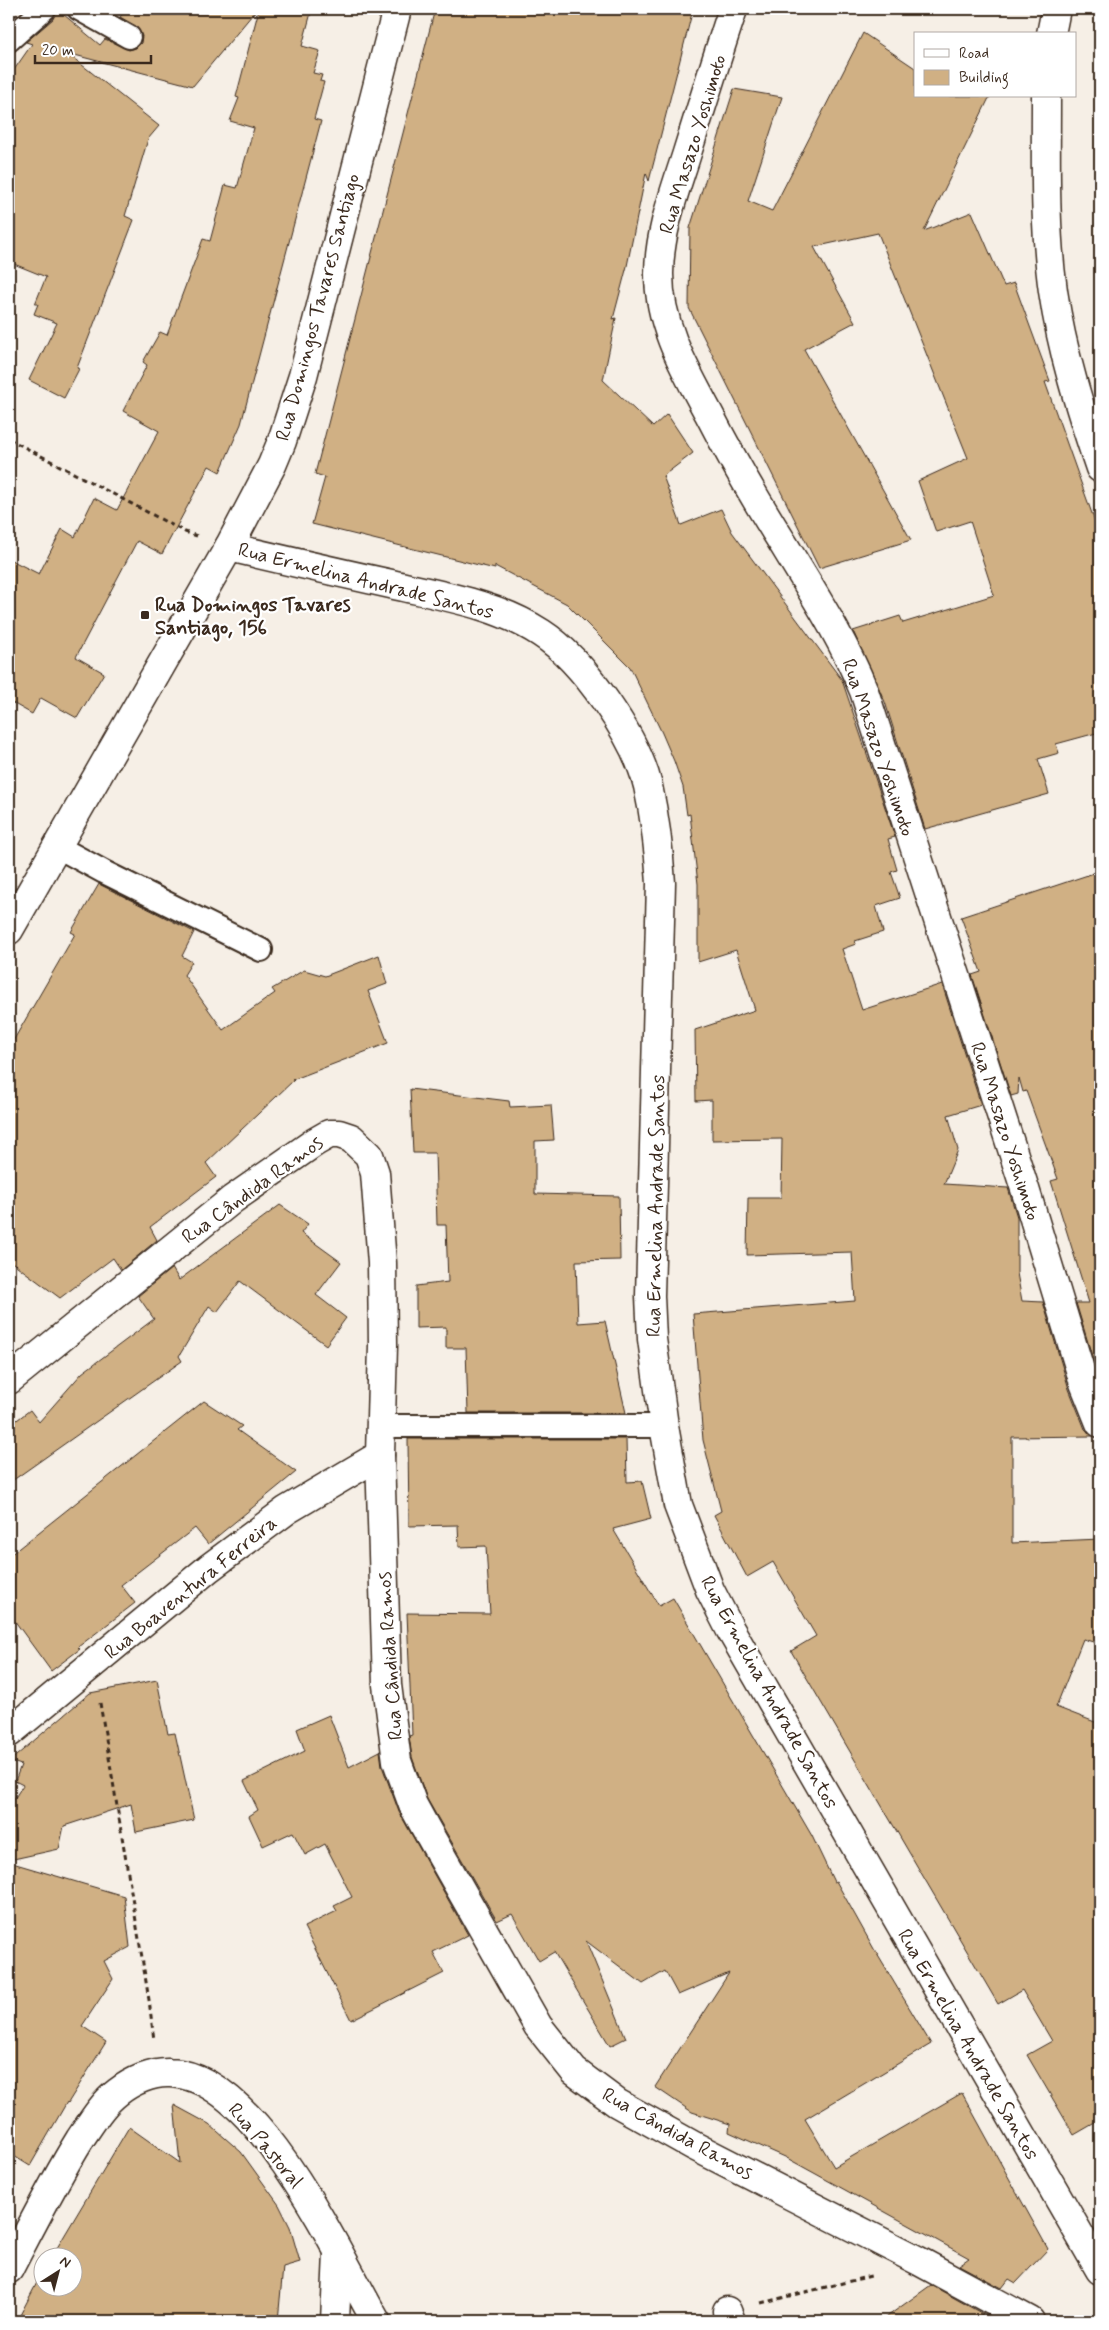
<svg xmlns="http://www.w3.org/2000/svg" width="1109" height="2330" font-family="Mynerve,sans-serif">
	<style>
		.building { fill: #d0b084; stroke: #3b2a1e }
		.lines { fill: none; stroke-linecap: round; stroke-linejoin: round }
		.service-casing { stroke: #3b2a1e; stroke-width: 26 }
		.minor-casing { stroke: #3b2a1e; stroke-width: 31 }
		.path { stroke: #3b2a1e; stroke-width: 3; stroke-dasharray: 5 4; stroke-linecap: butt }
		.service { stroke: #fff; stroke-width: 22 }
		.minor { stroke: #fff; stroke-width: 28 }
		.poi-dot { fill: #3b2a1e; stroke: #fff; stroke-width: 2 }
		.labels { text-anchor: middle; stroke-width: 4.5; stroke-linejoin: round; paint-order: stroke }
		.street-label { font-size: 20px; fill: #3b2a1e; stroke: #fff }
		.poi-label { font-size: 20px; font-weight: bold; fill: #3b2a1e; stroke: #fff; text-anchor: start }
	</style>
	<rect width="100%" height="100%" fill="#f6efe6"/>
	<filter id="ink" filterUnits="userSpaceOnUse"><feTurbulence type="fractalNoise" baseFrequency=".02" numOctaves="2"/><feDisplacementMap in="SourceGraphic" scale="10" xChannelSelector="R" yChannelSelector="G"/><feConvolveMatrix kernelMatrix="1 2 1 2 8 2 1 2 1" color-interpolation-filters="sRGB"/></filter>
	<g filter="url(#ink)">
		<!-- building -->
		<g class="building">
			<polygon points="57,9 100,45 105,39 129,50 136,48 141,43 142,36 136,26 120,17 126,9 257,9 193,86 67,53 159,126 148,139 125,216 134,220 77,368 79,369 64,398 29,380 57,323 34,314 38,304 35,304 46,277 9,262 9,77 32,44 26,42 53,19"/>
			<polygon points="259,9 312,9 302,46 320,51 313,73 322,75 320,81 324,82 314,119 321,121 241,424 220,472 209,466 162,554 137,541 76,657 104,673 77,718 41,698 32,714 9,701 9,559 39,574 62,529 75,537 94,498 117,510 159,431 123,411 147,365 143,362 160,332 167,335 203,239 210,241 225,185 237,188 254,128 230,121 239,98 236,97"/>
			<polygon points="435,9 693,9 649,181 646,173 627,266 613,319 616,318 603,380 653,427 667,414 693,453 663,476 681,525 721,509 732,532 842,680 895,837 888,839 897,870 891,872 900,898 876,906 883,932 855,941 856,944 842,949 862,1010 942,984 981,1105 948,1115 958,1150 944,1184 1008,1188 1017,1217 1017,1273 1022,1301 1043,1302 1069,1389 1085,1429 1093,1436 1012,1437 1012,1543 1100,1539 1100,1644 1083,1639 1056,1707 1100,1724 1100,2120 1074,2135 1027,2055 1052,2041 1022,1990 998,2004 791,1651 816,1636 773,1562 747,1577 714,1515 721,1511 703,1440 693,1314 855,1301 852,1252 747,1255 748,1198 781,1198 782,1139 712,1140 712,1100 696,1101 695,1030 755,1010 736,950 698,962 698,884 690,814 687,815 683,787 674,761 662,733 630,667 567,604 495,566 495,569 312,524 325,477 315,474"/>
			<polygon points="863,33 915,68 915,96 990,96 924,231 972,212 1004,286 1014,283 1050,381 1045,382 1100,536 1100,732 1056,744 1059,753 1038,759 1049,794 925,829 885,702 853,631 900,616 903,623 994,595 970,521 936,532 918,481 968,458 878,233 814,247 855,322 804,349 911,540 819,568 689,308 690,228 734,89 782,97 748,201 772,211"/>
			<polygon points="1100,871 1100,1382 1076,1303 1089,1303 1051,1181 1058,1179 1026,1091 1023,1092 1019,1078 1018,1094 1011,1096 972,975 981,972 961,917"/>
			<polygon points="99,884 194,932 182,956 192,962 184,975 223,1030 275,993 272,989 304,970 325,976 379,955 387,984 368,991 388,1043 292,1080 294,1080 206,1163 216,1177 150,1227 157,1240 121,1270 113,1258 60,1298 9,1260 9,1048 75,934 71,932"/>
			<polygon points="410,1089 509,1101 510,1107 551,1105 554,1140 535,1141 535,1194 619,1196 620,1260 576,1261 578,1323 605,1321 626,1413 468,1413 466,1348 446,1348 446,1327 416,1328 416,1286 448,1282 446,1225 437,1225 435,1153 413,1153"/>
			<polygon points="280,1205 308,1224 301,1233 341,1262 316,1295 346,1318 326,1345 240,1281 217,1312 209,1306 179,1356 182,1361 9,1483 9,1426 30,1410 39,1422 82,1373 154,1319 138,1296 172,1268 179,1280"/>
			<polygon points="204,1401 242,1426 237,1430 296,1472 208,1544 195,1528 121,1585 135,1603 78,1647 80,1649 51,1671 9,1613 9,1556"/>
			<polygon points="408,1439 626,1439 627,1482 642,1481 651,1519 613,1529 659,1606 673,1598 812,1836 834,1882 836,1881 874,1949 931,2044 805,2119 834,2167 962,2093 1048,2249 1016,2283 1009,2279 1002,2288 959,2265 969,2258 785,2157 729,2132 730,2124 692,2112 655,2087 729,1973 678,1995 665,1971 643,1984 586,1941 626,2038 610,2046 554,1952 539,1961 512,1914 497,1921 427,1799 412,1757 409,1736 412,1735 407,1613 490,1614 486,1546 459,1547 458,1525 409,1526"/>
			<polygon points="157,1680 168,1734 175,1733 194,1820 136,1832 131,1804 64,1826 59,1849 9,1860 9,1807 23,1785 15,1781 21,1765 10,1761 90,1693"/>
			<polygon points="329,1715 349,1767 380,1751 382,1766 399,1812 468,1935 433,1952 444,1973 351,2020 304,1927 337,1911 334,1906 352,1897 325,1844 305,1855 293,1832 263,1846 249,1816 258,1810 244,1781 305,1751 297,1729"/>
			<polygon points="9,1862 124,1896 130,1947 104,1961 113,1979 82,2026 106,2042 68,2103 67,2102 30,2166 9,2153"/>
			<polygon points="174,2105 209,2124 241,2152 279,2205 290,2227 300,2262 283,2267 278,2321 17,2321 42,2273 42,2288 72,2288 72,2258 51,2258 129,2127 180,2163"/>
			<polygon points="931,2285 983,2314 978,2321 881,2321"/>
		</g>
		<g class="lines">
			<defs>
				<g id="service">
					<polyline points="79,9 129,37"/>
					<polyline points="9,40 44,9"/>
					<polyline points="58,847 104,872 261,950"/>
					<polyline points="382,1426 664,1426"/>
				</g>
				<g id="minor">
					<path d="M733,9c-16,48 -31,96 -46,144 -12,38 -28,79 -28,121 0,52 26,95 50,140 23,45 48,88 75,131 29,48 59,94 80,146l161,498 59,194 16,40"/>
					<polyline points="1051,34 1056,9"/>
					<path d="M1046,96c0,64 -2,131 7,195 9,61 27,118 47,177"/>
					<path d="M229,547c54,13 108,25 162,37 51,12 106,20 150,49 42,27 95,104 107,153 7,32 11,64 13,97l-11,413 2,43 12,87 14,79 32,85 20,39 370,641"/>
					<polyline points="9,930 229,547 272,465 282,441 303,376 397,9"/>
					<polyline points="9,1380 233,1199 315,1142 329,1134 339,1134 351,1138 369,1155 375,1173 382,1263 383,1345 380,1455 387,1685 397,1761 413,1805 425,1827 538,2026 574,2071 617,2103 694,2146 917,2260 1030,2321"/>
					<polyline points="9,1733 209,1568 287,1510 380,1455"/>
					<path d="M9,2269c23,-44 45,-88 71,-130 11,-16 22,-35 38,-47 14,-11 34,-20 52,-19 88,2 168,182 206,248"/>
					<polyline points="727,2311 731,2321"/>
					<polyline points="335,2321 338,2253"/>
				</g>
			</defs>
			<!-- service casing -->
			<use href="#service" class="service-casing"/>
			<!-- minor casing -->
			<use href="#minor" class="minor-casing"/>
			<!-- path -->
			<g class="path">
				<polyline points="9,439 185,532 197,536"/>
				<polyline points="100,1703 149,2000 154,2040"/>
				<polyline points="761,2303 871,2276"/>
				<polyline points="678,2321 694,2318"/>
			</g>
			<!-- service -->
			<use href="#service" class="service"/>
			<!-- minor -->
			<use href="#minor" class="minor"/>
		</g>
	</g>
	<!-- markers -->
	<rect class="poi-dot" x="140" y="610" width="10" height="10" rx="2.5"/>
	<g class="labels">
		<!-- street labels -->
		<g class="street-label">
			<text transform="translate(692 144) rotate(-73)" y="7">Rua Masazo Yoshimoto</text>
			<text transform="translate(317 307) rotate(-75)" y="7">Rua Domingos Tavares Santiago</text>
			<text transform="translate(366 580) rotate(14)" y="7">Rua Ermelina Andrade Santos</text>
			<text transform="translate(879 747) rotate(71)" y="7">Rua Masazo Yoshimoto</text>
			<text transform="translate(1006 1131) rotate(72)" y="7">Rua Masazo Yoshimoto</text>
			<text transform="translate(252 1189) rotate(-36)" y="7">Rua Cândida Ramos</text>
			<text transform="translate(655 1206) rotate(-89)" y="7">Rua Ermelina Andrade Santos</text>
			<text transform="translate(190 1587) rotate(-39)" y="7">Rua Boaventura Ferreira</text>
			<text transform="translate(389 1656) rotate(-94)" y="7">Rua Cândida Ramos</text>
			<text transform="translate(770 1692) rotate(61)" y="7">Rua Ermelina Andrade Santos</text>
			<text transform="translate(969 2044) rotate(60)" y="7">Rua Ermelina Andrade Santos</text>
			<text transform="translate(678 2133) rotate(29)" y="7">Rua Cândida Ramos</text>
			<text transform="translate(266 2145) rotate(50)" y="7">Rua Pastoral</text>
		</g>
		<!-- poi labels -->
		<g class="poi-label">
			<text x="155" y="611">Rua Domingos Tavares<tspan x="155" dy="23">Santiago, 156</tspan></text>
		</g>
	</g>
	<!-- margin -->
	<rect width="1109" height="2330" fill="none" stroke="#fff" stroke-width="30"/>
	<rect x="15" y="15" width="1079" height="2300" fill="none" stroke="#3b2a1e" stroke-width="2" filter="url(#ink)"/>
	<!-- legend -->
	<rect x="914" y="32" width="162" height="65" fill="#ffffff" stroke="#b1aaa5"/>
	<rect x="924" y="49" width="25" height="8" fill="#ffffff" stroke="#b1aaa5"/>
	<text x="959" y="58" font-size="15" fill="#3b2a1e">Road</text>
	<rect x="924" y="70" width="25" height="15" fill="#d0b084" stroke="#b1aaa5"/>
	<text x="959" y="82" font-size="15" fill="#3b2a1e">Building</text>
	<!-- north arrow -->
	<g transform="translate(58 2272) rotate(36)"><circle r="24" fill="#ffffff" stroke="#b1aaa5"/>
	<path d="M0-4L9 19L0 12L-9 19Z" fill="#3b2a1e"/>
	<text y="-8" font-size="14" font-weight="bold" text-anchor="middle" fill="#3b2a1e">N</text>
	</g>
	<!-- scale -->
	<path d="M35 55v8h116v-8" fill="none" stroke="#3b2a1e" stroke-width="2.5"/>
	<text x="42" y="55" font-size="15" fill="#3b2a1e" stroke="#ffffff" stroke-width="4" paint-order="stroke">20 m</text>
</svg>
